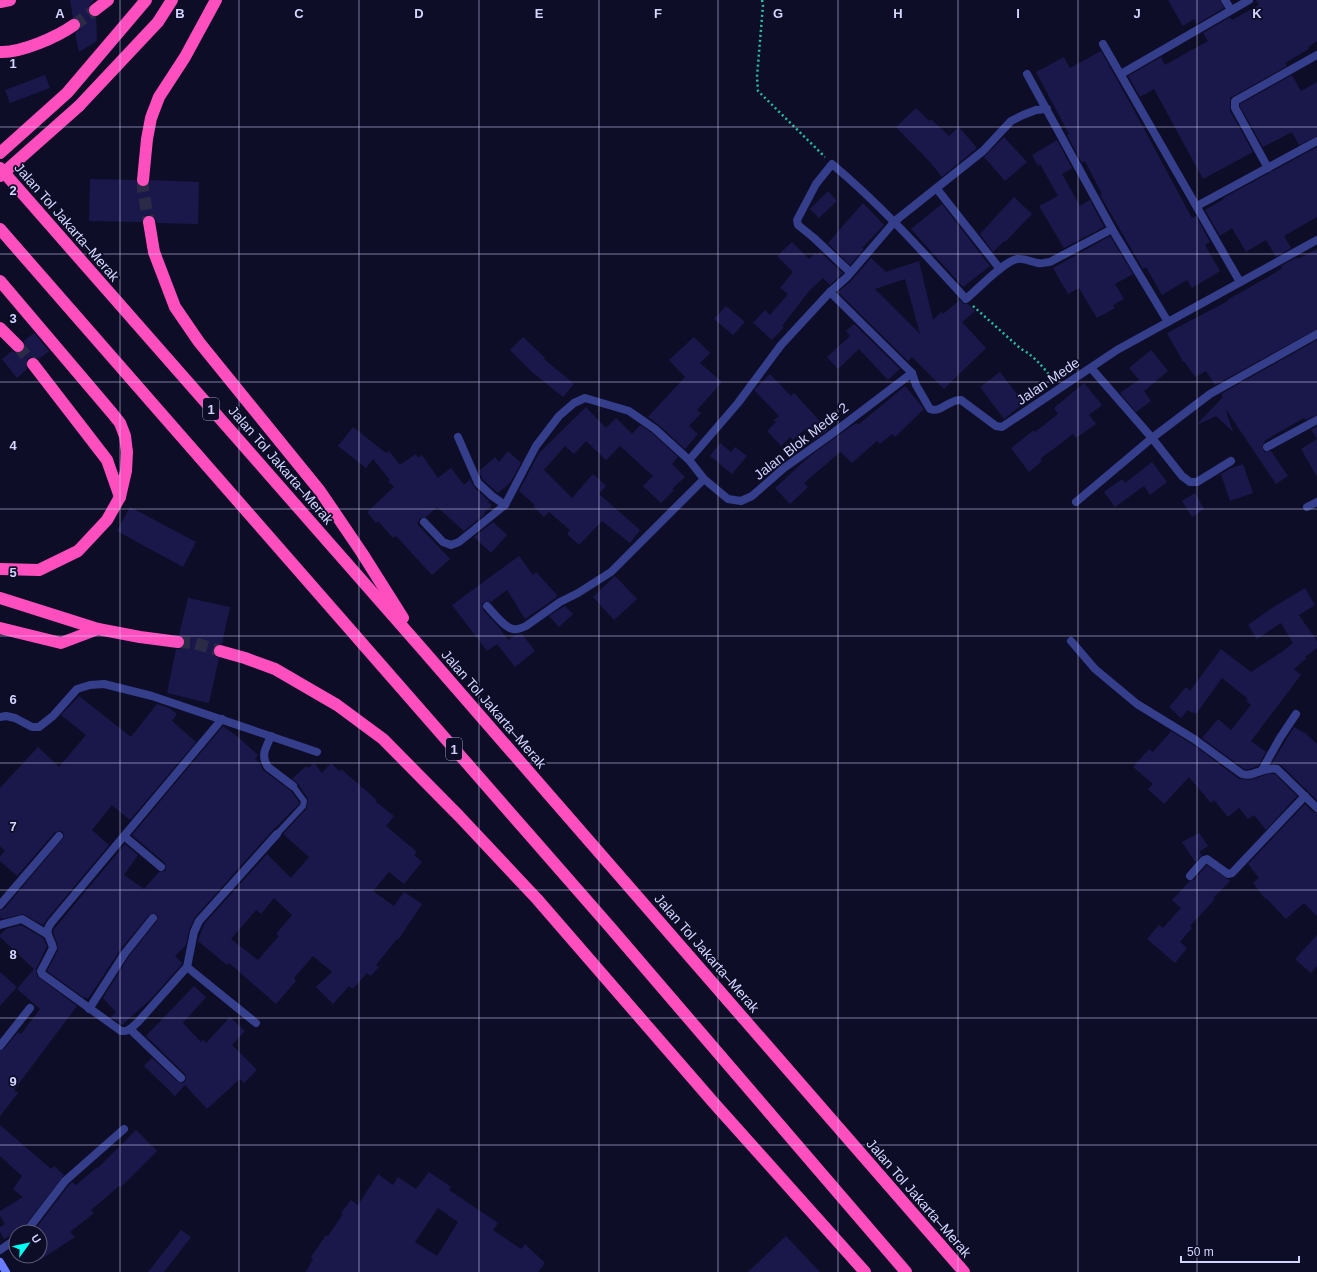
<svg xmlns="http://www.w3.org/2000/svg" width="1317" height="1272" font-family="Arial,sans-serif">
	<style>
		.building { fill: #1a184a; fill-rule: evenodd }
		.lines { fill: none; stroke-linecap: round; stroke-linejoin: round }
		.motorway-tunnel { stroke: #2c2b47; stroke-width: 12; stroke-dasharray: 12 6; stroke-linecap: butt }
		.path { stroke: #25c1a0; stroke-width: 2.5; stroke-dasharray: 2 3; stroke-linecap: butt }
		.service { stroke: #343e8a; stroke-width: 6 }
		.minor { stroke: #343e8a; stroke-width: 8 }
		.secondary { stroke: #6a7dff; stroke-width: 8 }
		.motorway { stroke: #ff4ebe; stroke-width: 12 }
		.motorway-bridge { stroke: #ff4ebe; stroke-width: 12 }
		.grid { fill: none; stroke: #d3d5ff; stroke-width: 1; stroke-opacity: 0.55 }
		.labels { text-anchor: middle; stroke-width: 3.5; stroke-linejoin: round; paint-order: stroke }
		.shield { fill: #0e0d27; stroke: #9899be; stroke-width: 1 }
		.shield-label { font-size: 13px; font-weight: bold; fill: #d3d5ff }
		.street-label { font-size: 14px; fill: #d3d5ff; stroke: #0e0d27 }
		.grid-label { font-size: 13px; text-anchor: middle; font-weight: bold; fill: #d3d5ff; stroke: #0e0d27; stroke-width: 3.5; stroke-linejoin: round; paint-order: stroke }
	</style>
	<rect width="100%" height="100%" fill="#0e0d27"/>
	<!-- building -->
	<g class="building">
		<polygon points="70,0 94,0 88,7 88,11 89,15 96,17 97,41 79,52 75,33 80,29 81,24 78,19 73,18"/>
		<polygon points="1168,0 1220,0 1224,8 1197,24 1194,19 1183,26"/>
		<polygon points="1256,0 1317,0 1317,41 1308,47 1309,49 1285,63 1287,66 1230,98 1230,111 1253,152 1203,179 1154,89 1140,97 1128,76 1161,57 1165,65 1208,41 1203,33 1230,17 1232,20 1259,5"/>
		<polygon points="1101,51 1130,103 1192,218 1196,216 1210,242 1205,245 1220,271 1192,288 1187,280 1162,295 1146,267 1143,269 1100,195 1102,194 1085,161 1082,163 1067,135 1069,134 1036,72 1064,57 1070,68"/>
		<polygon points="45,75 50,88 10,103 5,90"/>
		<polygon points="1292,75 1301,91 1317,82 1317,136 1299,145 1292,132 1263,147 1240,107 1240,104"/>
		<polygon points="916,108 929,121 931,119 949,136 959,127 977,148 942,177 930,162 896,127"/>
		<polygon points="1004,137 1027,162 1005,181 984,157"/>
		<polygon points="1057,140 1072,168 1062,174 1080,206 1090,200 1104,227 1064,248 1039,206 1058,196 1040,164 1038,166 1032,155"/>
		<polygon points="1317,147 1317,217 1284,236 1291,248 1276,257 1266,240 1246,252 1232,228 1220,236 1205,210 1224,199 1223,198"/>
		<polygon points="90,179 136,180 138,186 143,187 149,185 150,180 199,182 198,224 157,223 154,217 148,215 144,216 142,222 89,221"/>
		<polygon points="828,191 837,201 819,218 810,209"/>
		<polygon points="1014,197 1032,214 1005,242 1004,241 993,252 980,234"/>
		<polygon points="863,203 884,225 862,248 864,249 850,265 828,243"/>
		<polygon points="942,204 990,266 963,287 911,229"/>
		<polygon points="1110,236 1133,274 1115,284 1124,299 1113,305 1115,308 1097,318 1079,288 1068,294 1053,268"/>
		<polygon points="792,242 809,259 815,253 817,255 820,252 843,273 830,285 823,278 809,291 782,326 784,327 772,340 753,323 765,310 770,315 788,294 780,288 793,272 777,256"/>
		<polygon points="1317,249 1317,329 1215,385 1206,371 1195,377 1184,361 1183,362 1167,333 1228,301 1227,300 1275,273 1282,268 1281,266 1297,257 1298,259"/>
		<path d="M871,258l15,14 33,-11 14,59 8,-8 2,2 17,-14 4,4h4l7,7 -13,11 24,26 -42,41 -32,-32 -4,4 -70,-69 13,-11zM905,279l15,55 -45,-45z"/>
		<polygon points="726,306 745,322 733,335 714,319"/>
		<polygon points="854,324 900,369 888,380 859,349 838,369 827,357 850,336 846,331"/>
		<polygon points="34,333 49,351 39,359 32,357 28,358 26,365 27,369 17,378 2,359 12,351 16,353 23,352 25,348 24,341"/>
		<polygon points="523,337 545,358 544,359 574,384 563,397 532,372 510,350"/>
		<polygon points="694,337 710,353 700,363 722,382 697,410 701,413 689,426 698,434 685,449 659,425 648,417 685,377 669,360"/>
		<polygon points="1317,340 1317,415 1305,420 1304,418 1264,441 1265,442 1262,446 1264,452 1271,451 1288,476 1276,484 1227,411 1226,411 1233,432 1216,416 1199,424 1198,423 1223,397 1221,394"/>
		<polygon points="1151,350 1168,371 1144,391 1151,401 1136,412 1120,393 1139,380 1129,368"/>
		<polygon points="1000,372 1024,403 1004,419 980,387"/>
		<polygon points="770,374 791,396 794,393 828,430 815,439 805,429 793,440 790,437 781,446 767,431 776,422 774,420 779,416 754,390"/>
		<polygon points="1084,383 1102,405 1089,415 1096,424 1076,438 1073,434 1040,459 1042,461 1029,472 1011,448 1034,430 1035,432 1058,414 1054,408"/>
		<polygon points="905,386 924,409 895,437 892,434 880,444 877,441 852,463 841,452 839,453 804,483 808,487 790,504 775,488 810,456 850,427 857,423 858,425"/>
		<polygon points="586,407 606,428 616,418 632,434 640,425 652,433 678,457 672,464 685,477 672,489 674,490 661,503 643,486 653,476 620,446 606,460 586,441 574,454 565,446 544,470 572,498 593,474 606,486 599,494 640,530 630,543 602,521 579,545 567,534 570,530 549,512 544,517 533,506 535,505 519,491 539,453"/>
		<polygon points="1317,426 1317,439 1311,430"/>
		<polygon points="353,427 386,453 389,451 400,465 416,454 418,458 422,455 438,478 451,468 464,485 470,479 474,487 489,501 488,502 492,505 484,513 485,514 464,531 437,507 426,517 420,518 417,524 450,559 432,575 396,536 393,538 378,521 376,523 367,512 394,487 388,481 390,480 373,459 366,468 338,446"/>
		<polygon points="1317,439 1317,477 1301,449"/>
		<polygon points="720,443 731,452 735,447 747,456 732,474 710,456"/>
		<polygon points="508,451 521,463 510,483 498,493 483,480 479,471 495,457 499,462"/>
		<polygon points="1152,462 1167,482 1150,495 1144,486 1115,507 1104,492 1122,479 1125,483"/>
		<polygon points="1243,464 1253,493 1230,501 1221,474 1229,469"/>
		<polygon points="1195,493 1204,509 1192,517 1182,501"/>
		<polygon points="130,507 196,542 183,567 117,531"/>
		<polygon points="493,522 507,535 491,553 474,537"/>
		<polygon points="519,556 533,575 536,572 557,595 556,596 557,597 525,619 507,590 491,602 486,601 482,604 483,610 498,626 508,640 515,635 522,634 535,651 515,667 497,644 487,651 452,605"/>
		<polygon points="615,576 637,599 614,620 593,597"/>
		<polygon points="1305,588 1315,605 1299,615 1317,641 1317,648 1305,657 1307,658 1294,669 1301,675 1251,741 1266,752 1258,766 1250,769 1244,769 1202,738 1218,719 1231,730 1251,705 1246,701 1248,699 1222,678 1196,714 1193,712 1192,713 1188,710 1181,718 1169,707 1186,687 1190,691 1221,649 1251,672 1283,651 1293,643 1281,623 1257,639 1248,625 1272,608"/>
		<polygon points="188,598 230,607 222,644 215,645 213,649 214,656 219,658 209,703 167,693 176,649 181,649 185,643 185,639 179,635"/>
		<polygon points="565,606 573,614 559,627 549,616"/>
		<polygon points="79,696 131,737 157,704 169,708 177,714 172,721 196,742 130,820 112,805 92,830 109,845 47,919 43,925 23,914 2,919 0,917 0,910 4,909 64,837 63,832 60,831 55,832 17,876 0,861 0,856 5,851 0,846 0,788 38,747 59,767 86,735 61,715"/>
		<polygon points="223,726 238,737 258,755 255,759 260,763 263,770 291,791 299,802 299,804 273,830 195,917 189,930 186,945 175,956 182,963 182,964 151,999 122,1025 111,1017 116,1012 103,998 129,956 157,921 158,916 153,913 149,915 120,950 88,999 85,997 84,998 47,971 58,950 57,943 53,932 54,929 125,844 138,855 124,875 144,889 159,872 165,871 166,868 165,863 132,835"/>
		<polygon points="1294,727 1305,733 1317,744 1317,800 1281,765 1272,763"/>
		<polygon points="1171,731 1195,746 1239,779 1251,780 1268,774 1275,774 1297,796 1266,830 1254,815 1248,819 1239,808 1228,817 1214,800 1211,803 1189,777 1164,804 1148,789 1153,784 1133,767 1149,749 1153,752"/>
		<path d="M314,763l8,10 9,-10 9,9 1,-3 36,31 -2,1 19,15 -8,10 31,26 -3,3 8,7 -18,22 -15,-12 -16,19 21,15 10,-14 18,12 -24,36 -1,-1 -21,26 3,2 -8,9 -4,-3 -14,16 -4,-3 -16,18 -17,-17 16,-15 -19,-16 -19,22 2,3 -20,23 -47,-41 -2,2 -29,-24 6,-17 63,-70 24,24 18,-21 -26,-23 23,-25 2,-7v-3l-10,-15 -6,-5 14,-13 2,2zM274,898l18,17 -16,19 3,2 -21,24 -27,-21 25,-29 5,4z"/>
		<polygon points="1305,804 1313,812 1317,813 1317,916 1304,903 1286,919 1266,898 1265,899 1253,883 1259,878 1248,864"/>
		<polygon points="1199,833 1208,846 1199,852 1202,855 1195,862 1182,842"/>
		<polygon points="1207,865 1230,881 1213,898 1215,899 1190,926 1192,928 1180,942 1187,948 1175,963 1147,939 1159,925 1163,928 1181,908 1172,900 1190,881 1194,880"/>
		<polygon points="21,925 43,938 47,946 36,969 37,976 77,1006 14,1090 18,1093 0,1116 0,1051 4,1049 18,1032 21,1034 40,1009 17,989 34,969 0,937 0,935 6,929"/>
		<polygon points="1317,935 1317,966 1311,973 1295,959"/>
		<polygon points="0,972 17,987 0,1006"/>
		<polygon points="194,986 206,997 183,1023 201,1042 203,1039 206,1043 230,1017 245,1031 232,1045 257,1070 244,1083 240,1079 207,1109 185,1085 175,1096 144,1066 152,1058 178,1082 182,1083 185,1082 186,1077 185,1074 146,1036"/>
		<polygon points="0,1125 51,1169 54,1166 64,1175 22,1229 21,1232 16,1232 4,1239 0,1232 0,1227 5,1224 0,1216 0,1211 23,1197 13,1189 22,1176 0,1156"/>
		<polygon points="136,1130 157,1151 121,1187 119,1186 91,1210 94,1213 70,1232 75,1237 40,1260 40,1232 33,1232 69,1185 72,1182 76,1185 97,1167 98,1168"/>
		<path d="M429,1172l22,15 -2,3 49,33 -5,7 28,19 4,-5 20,19 -7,9h-232l7,-13 -2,-2 15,-22 2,1 15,-22 -2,-1 10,-13 7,5 20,-31 15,11 5,-8 18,12zM438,1208l20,14 -21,34 -22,-14z"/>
		<polygon points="181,1230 191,1237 164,1272 148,1272"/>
		<polygon points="786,1236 820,1272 748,1272"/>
	</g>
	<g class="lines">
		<!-- motorway-tunnel -->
		<g class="motorway-tunnel">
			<polyline points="74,25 95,10"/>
			<polyline points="143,180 143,191 149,222"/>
			<polyline points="18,346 33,364"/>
			<polyline points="178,642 194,643 220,651"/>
		</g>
		<!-- path -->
		<g class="path">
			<polyline points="762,0 763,5 757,77 758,91 825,157"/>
			<path d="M973,306l48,43c14,7 22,19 32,30"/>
		</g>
		<!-- service -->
		<polyline class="service" points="277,834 303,806 304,801 293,786"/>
		<!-- minor -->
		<g class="minor">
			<polyline points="1225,0 1231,10"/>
			<polyline points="1103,44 1240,282"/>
			<polyline points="1027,74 1112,229 1168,322"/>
			<polyline points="1121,74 1249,0"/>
			<polyline points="1268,168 1235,108 1235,101 1317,55"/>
			<polyline points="937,189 1000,269"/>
			<polyline points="1197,206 1317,141"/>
			<path d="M850,272l-36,-34 -16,-13 -1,-5 19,-36 16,-20c49,41 91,88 134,135 11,-9 38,-38 51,-40 7,-1 14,3 21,4 4,1 8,-1 12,-1l62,-33"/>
			<path d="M830,292l82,81 4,12 14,24c12,4 19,-10 31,-9l35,26 6,1 115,-77 200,-110"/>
			<polyline points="458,437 478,483 492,496 505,505"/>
			<polyline points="1267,447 1317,420"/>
			<polyline points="689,460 738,403 781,345 830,292 847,277 895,221 983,151 1011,121 1023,115 1036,110 1047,109"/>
			<polyline points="1231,461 1197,482 1190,482 1182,476 1152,438 1210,394 1317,334"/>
			<polyline points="1076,502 1152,438 1091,368"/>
			<polyline points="1307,507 1317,502"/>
			<polyline points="424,522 443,542 451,545 459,542 505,505 536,446 559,416 574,403 585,398 629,411 655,429 689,460 704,479 728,499 741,501 752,496 784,468 829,436 912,373"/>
			<path d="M487,606c5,5 18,22 26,23 5,1 9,-1 13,-3l34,-24 18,-9 33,-21 93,-93"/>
			<path d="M1071,641l24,28 42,35 57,35 48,35c12,4 21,-8 35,-5l40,39"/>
			<polyline points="0,717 6,716 15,718 32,727 39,727 53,716 77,689 90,685 104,684 152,696 317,752"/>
			<path d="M222,719l-171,204c-8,11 0,14 2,25l-12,23 1,3 79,57c8,1 11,-4 17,-9l49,-55 7,-35 5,-11 78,-87"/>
			<path d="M271,736c-5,12 -11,19 -3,31l25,19"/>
			<polyline points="1262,770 1280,738 1296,714"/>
			<polyline points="124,836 161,867"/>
			<polyline points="1190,876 1204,860 1207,859 1228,874 1232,873 1305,796"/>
			<polyline points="0,905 59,836"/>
			<polyline points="0,925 22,919 47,934"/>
			<polyline points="187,967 256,1023"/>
			<polyline points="89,1009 125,953 153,918"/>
			<polyline points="130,1029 181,1078"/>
			<polyline points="0,1046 30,1008"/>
			<polyline points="26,1232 65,1181 124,1129"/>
			<polyline points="0,1250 16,1239"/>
		</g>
		<!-- secondary -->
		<polyline class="secondary" points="0,1262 6,1272"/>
		<!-- motorway -->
		<g class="motorway">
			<polyline points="0,2 10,0"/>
			<polyline points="95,10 108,0"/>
			<path d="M0,52c21,1 57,-15 74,-27"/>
			<polyline points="79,106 158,22 172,0"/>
			<polyline points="0,153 67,93 146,0"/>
			<polyline points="0,168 423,650 964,1272"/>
			<polyline points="143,180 147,139 151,118 159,97 185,57 216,0"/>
			<polyline points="149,222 154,252 175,307 199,342 320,491 362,553 403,618"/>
			<polyline points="0,229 610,927 906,1272"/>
			<polyline points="0,281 112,413 120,423 125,436 127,452 126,471 120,497 107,520 78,551 39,570 0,569"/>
			<polyline points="0,328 18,346"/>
			<polyline points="33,364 107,460 120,497"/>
			<polyline points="0,598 98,629 140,637 178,642"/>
			<polyline points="0,628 61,643 98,629"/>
			<polyline points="220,651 245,658 275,669 337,705 383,739 459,816 537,899 713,1102 865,1272"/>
		</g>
		<!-- motorway-bridge -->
		<polyline class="motorway-bridge" points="0,176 79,106"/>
	</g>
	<!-- grid -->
	<path class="grid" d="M120,0v1272M239,0v1272M359,0v1272M479,0v1272M599,0v1272M718,0v1272M838,0v1272M958,0v1272M1078,0v1272M1197,0v1272M0,127h1317M0,254h1317M0,382h1317M0,509h1317M0,636h1317M0,763h1317M0,890h1317M0,1018h1317M0,1145h1317"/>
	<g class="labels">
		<!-- shield labels -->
		<g class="shield">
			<rect x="203" y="398" width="16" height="22" rx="3"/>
			<rect x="446" y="738" width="16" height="22" rx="3"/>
		</g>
		<g class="shield-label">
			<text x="211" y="414">1</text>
			<text x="454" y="754">1</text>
		</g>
		<!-- street labels -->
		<g class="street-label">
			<text transform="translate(67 222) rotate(49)" y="5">Jalan Tol Jakarta–Merak</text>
			<text transform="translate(1048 381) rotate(-34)" y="5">Jalan Mede</text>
			<text transform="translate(801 441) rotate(-38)" y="5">Jalan Blok Mede 2</text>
			<text transform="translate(281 465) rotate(49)" y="5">Jalan Tol Jakarta–Merak</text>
			<text transform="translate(494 709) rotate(49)" y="5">Jalan Tol Jakarta–Merak</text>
			<text transform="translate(707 953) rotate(49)" y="5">Jalan Tol Jakarta–Merak</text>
			<text transform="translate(919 1198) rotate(49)" y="5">Jalan Tol Jakarta–Merak</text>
		</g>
	</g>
	<g class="grid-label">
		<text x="60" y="18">A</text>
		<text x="180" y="18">B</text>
		<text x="299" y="18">C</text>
		<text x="419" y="18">D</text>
		<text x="539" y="18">E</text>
		<text x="658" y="18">F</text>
		<text x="778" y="18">G</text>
		<text x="898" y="18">H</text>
		<text x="1018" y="18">I</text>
		<text x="1137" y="18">J</text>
		<text x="1257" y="18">K</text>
		<text x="13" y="68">1</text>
		<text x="13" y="195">2</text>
		<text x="13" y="323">3</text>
		<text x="13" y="450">4</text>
		<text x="13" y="577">5</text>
		<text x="13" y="704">6</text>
		<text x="13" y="831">7</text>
		<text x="13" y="959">8</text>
		<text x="13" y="1086">9</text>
	</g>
	<!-- north arrow -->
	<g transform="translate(28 1244) rotate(57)"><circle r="19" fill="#0e0d27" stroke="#5d5d7d"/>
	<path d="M0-3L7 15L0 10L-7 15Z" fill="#00fef1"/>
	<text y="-6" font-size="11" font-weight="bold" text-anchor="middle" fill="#d3d5ff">U</text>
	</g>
	<!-- scale -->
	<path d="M1181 1256v6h118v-6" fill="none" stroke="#d3d5ff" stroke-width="2"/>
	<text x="1187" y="1256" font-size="12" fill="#d3d5ff" stroke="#0e0d27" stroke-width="3" paint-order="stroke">50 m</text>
</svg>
